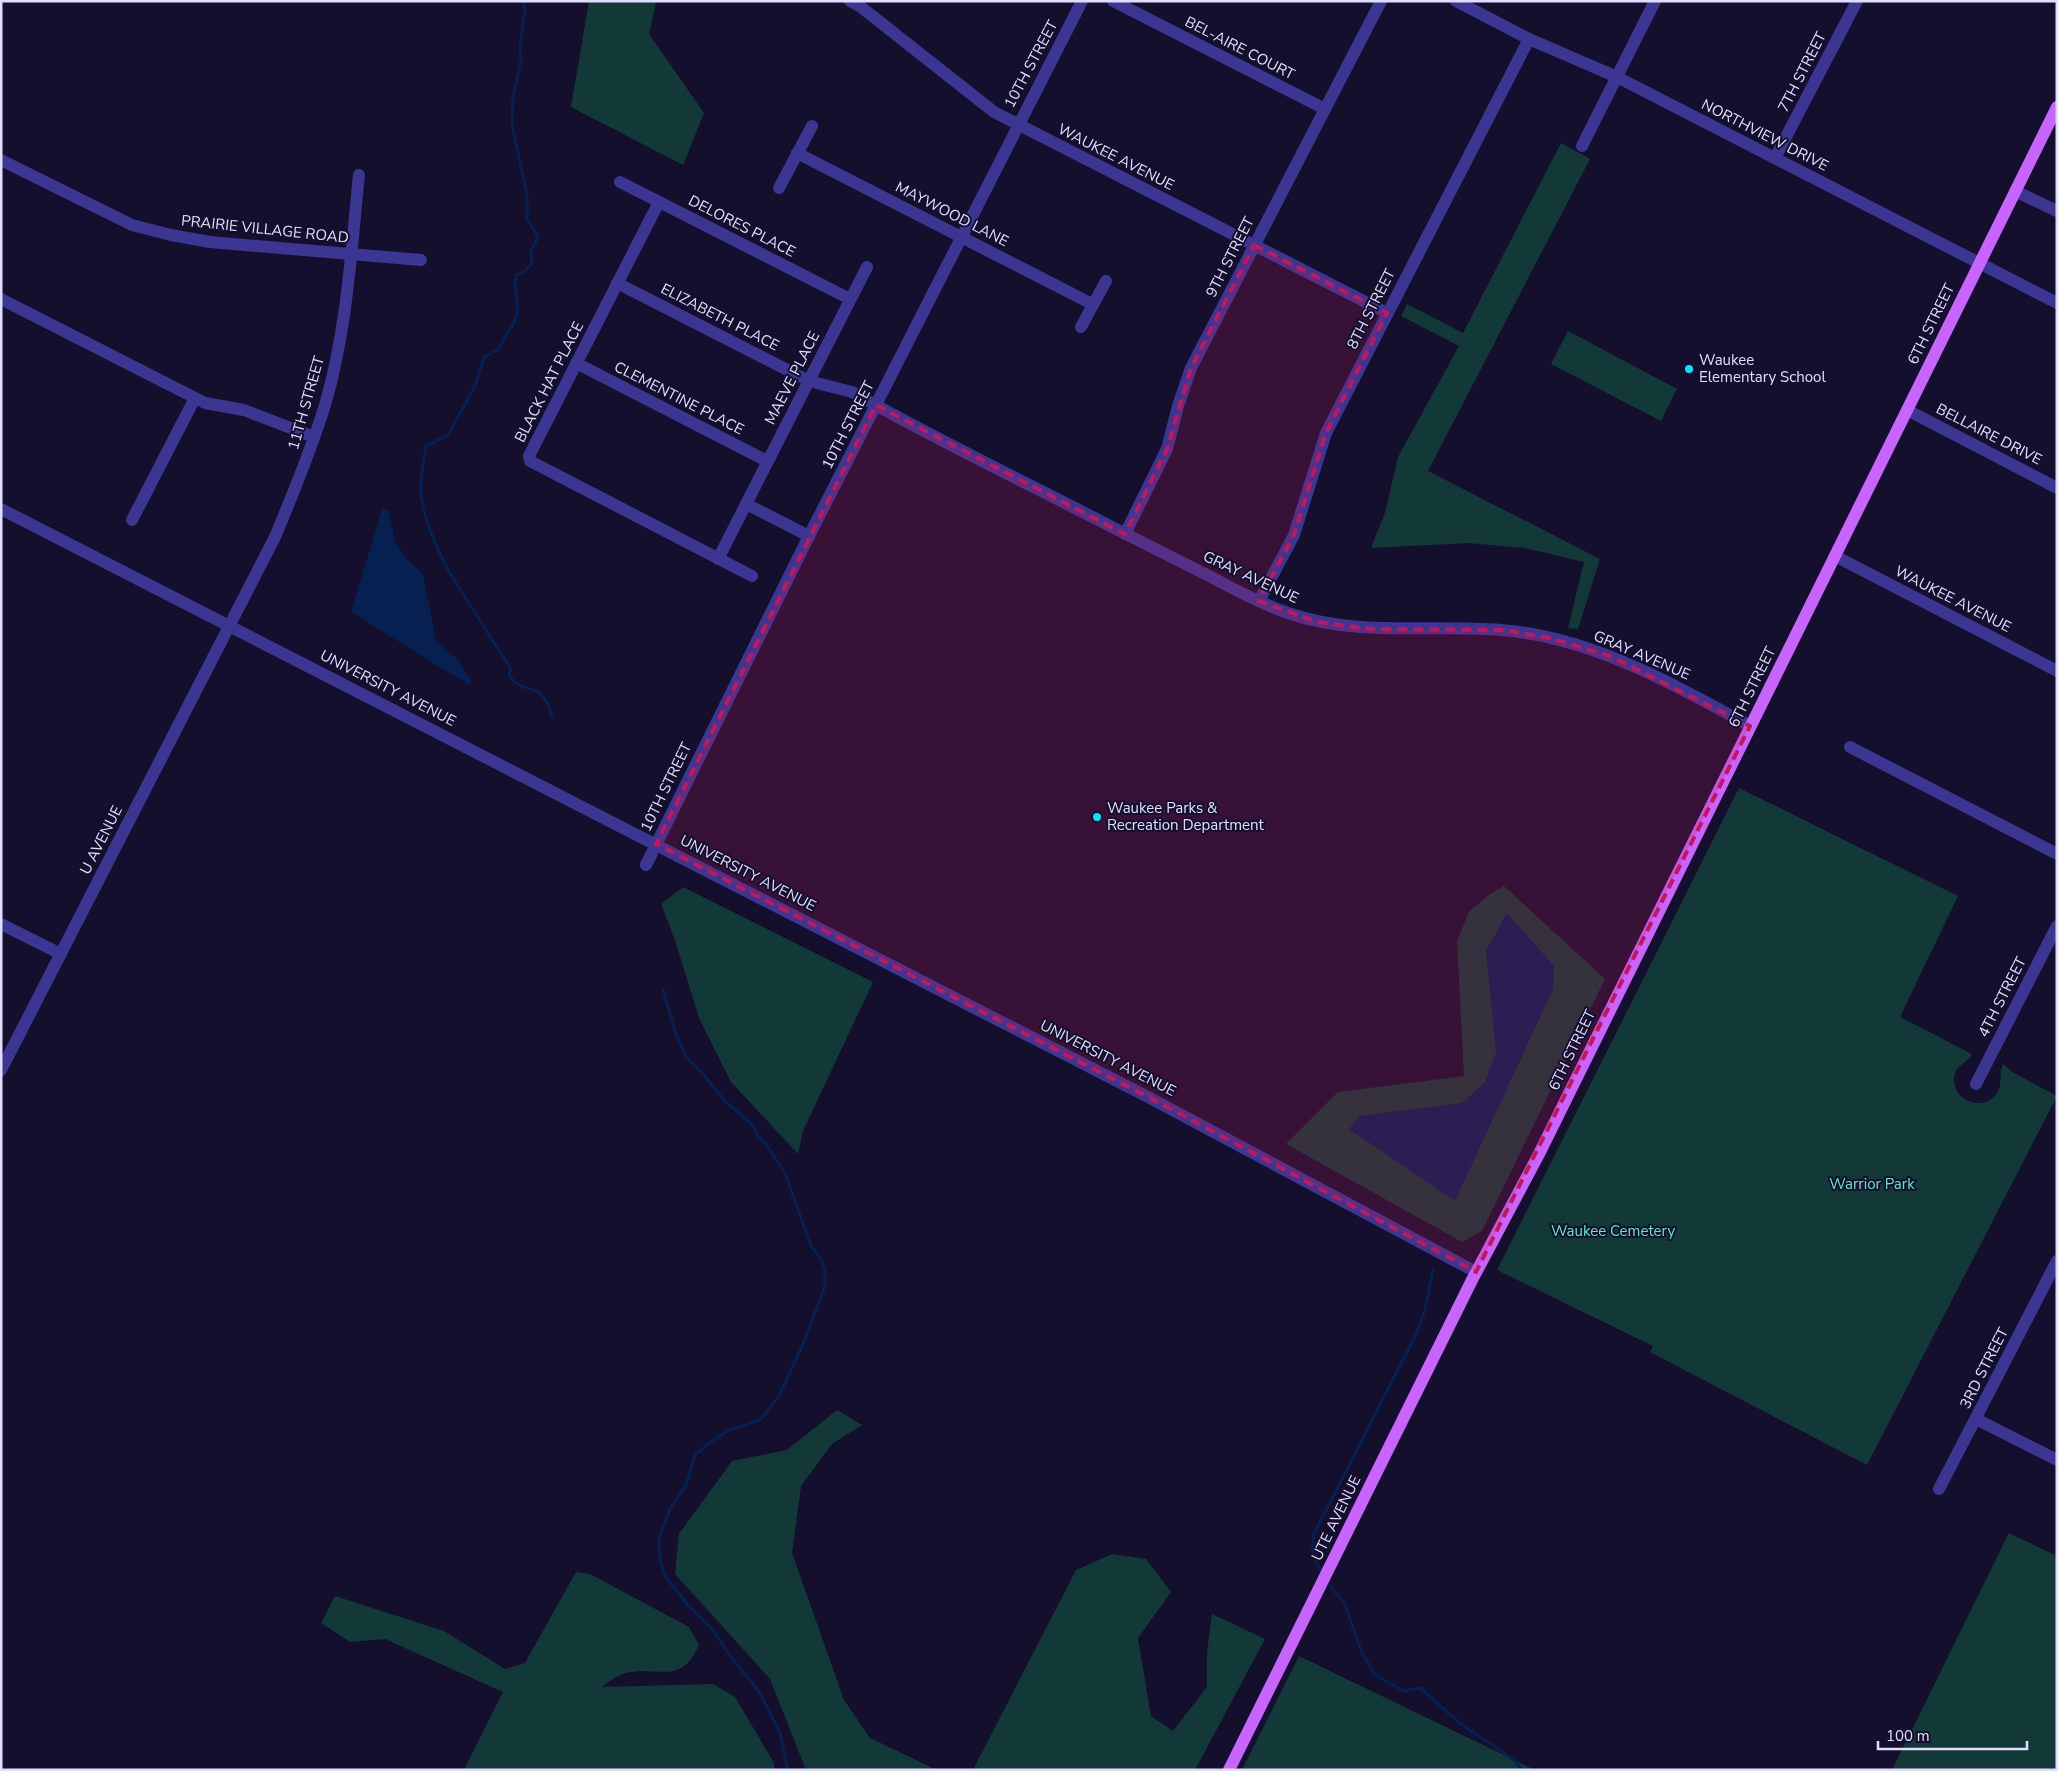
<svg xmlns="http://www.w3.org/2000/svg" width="2058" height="1771" font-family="'Nunito Sans',sans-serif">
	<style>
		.green { fill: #123938 }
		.water { fill: #062051 }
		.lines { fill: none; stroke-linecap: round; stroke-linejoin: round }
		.stream { stroke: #062051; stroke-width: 3 }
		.minor { stroke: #3b3691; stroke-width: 12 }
		.major { stroke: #c864ff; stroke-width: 12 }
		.marked { fill: #c2185b; fill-opacity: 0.2; stroke: #c2185b; stroke-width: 4; stroke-dasharray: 10 6; stroke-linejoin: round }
		.poi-dot { fill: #09e2ff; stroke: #150f2e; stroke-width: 2 }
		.labels { text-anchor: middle; stroke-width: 4; stroke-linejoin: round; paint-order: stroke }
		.street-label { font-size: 15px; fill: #e1ddff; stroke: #150f2e }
		.poi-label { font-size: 15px; fill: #e1ddff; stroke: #150f2e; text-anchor: start }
		.park-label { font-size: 15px; fill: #5debca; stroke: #150f2e }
	</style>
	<rect width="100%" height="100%" fill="#150f2e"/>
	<!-- green -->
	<g class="green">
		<polygon points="589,1 652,1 656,3 649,34 704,113 683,165 571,107"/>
		<polygon points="1561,143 1590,159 1428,471 1600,559 1578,629 1568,628 1584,562 1525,548 1469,543 1371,548 1385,513 1398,457 1459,346 1401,316 1407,304 1463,333"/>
		<polygon points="1568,331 1677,389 1661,421 1551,364"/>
		<path d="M1739,788l219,108 -58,121 72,37c-5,10 -17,11 -18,24 -2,21 26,34 41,18 9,-10 3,-22 8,-32l11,9 43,23 -190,369 -217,-113 3,-6 -156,-76z"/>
		<polygon points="1504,886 1605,979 1482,1231 1462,1242 1286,1144 1338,1092 1464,1076 1457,941 1469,912 1489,895"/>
		<polygon points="683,887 873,982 803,1131 798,1154 731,1082 699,1018 675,940 661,904"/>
		<polygon points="837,1410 862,1425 832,1444 801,1486 792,1553 844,1700 870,1738 937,1770 806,1770 770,1679 675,1574 679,1534 732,1461 787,1450"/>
		<polygon points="2009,1533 2057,1556 2057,1770 1892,1770"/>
		<polygon points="1112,1554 1146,1559 1171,1592 1138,1638 1151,1716 1173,1731 1207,1687 1207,1652 1212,1614 1265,1639 1195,1770 973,1770 1076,1570"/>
		<path d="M576,1572l14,2 99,53 10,18c-19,42 -40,20 -73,28 -8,2 -18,9 -24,14l111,-3 22,13 39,66v7h-310l39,-78 -118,-53 -35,3 -29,-19 14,-27 109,35 61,38 20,-6z"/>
		<polygon points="1299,1656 1535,1770 1242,1770"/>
	</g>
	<!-- water -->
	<g class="water">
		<polygon points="382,509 388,509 396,543 406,558 423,574 436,640 460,662 471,681 469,685 351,612"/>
		<polygon points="1507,913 1554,966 1553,989 1455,1201 1349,1129 1359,1116 1462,1103 1485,1082 1496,1053 1486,951"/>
	</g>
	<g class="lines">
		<!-- stream -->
		<g class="stream">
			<path d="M522,1l3,7 -5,40 1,13 -8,35 -1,29 15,70v24l11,18 -7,15 1,12 -8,8 -8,3c-3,13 3,26 1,39 -3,13 -14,23 -18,35l-15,8 -9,29 -27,49 -22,11c-2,14 -5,28 -5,42 -1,24 17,63 28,84l62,97 -2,6c14,23 32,1 43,42"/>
			<polyline points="663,989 676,1034 686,1057 701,1072 726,1102 752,1124 757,1135 766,1144 785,1173 811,1246 821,1259 825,1271 825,1286 804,1342 779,1396 760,1420 730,1430 713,1440 695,1455 686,1485 670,1509 659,1538 660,1560 665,1576 688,1605 713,1630 730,1656 760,1693 780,1733 788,1770"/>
			<path d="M1324,1573c-12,-12 -13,-22 -10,-39l102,-200 9,-24 8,-40"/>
			<polyline points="1330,1586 1344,1602 1362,1653 1375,1675 1404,1691 1420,1688 1461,1724 1513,1759 1522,1770"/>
		</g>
		<!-- minor -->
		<g class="minor">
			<polyline points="850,1 861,7 994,112 1387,313"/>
			<polyline points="1113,1 1325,109"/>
			<polyline points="1456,1 1529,39 1617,77 2057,303"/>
			<polyline points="1582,146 1655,1"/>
			<polyline points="797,153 1092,304"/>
			<polyline points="1775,158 1857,1"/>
			<polyline points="1,160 132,225 171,235 210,242 421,260"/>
			<polyline points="620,182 850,299"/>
			<polyline points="779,188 812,126"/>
			<polyline points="2015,191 2057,211"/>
			<polyline points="659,202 529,456 530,461 752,576"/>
			<path d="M617,283l192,98 43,11c85,48 173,90 260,135 34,17 67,34 101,51 24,13 49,26 75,35 69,24 142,11 213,17 90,7 172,54 249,96"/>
			<polyline points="1,299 205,403 244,410 314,437"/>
			<polyline points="1081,327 1106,281"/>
			<polyline points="576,363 767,461"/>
			<polyline points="1907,410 2057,488"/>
			<polyline points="746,504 809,536"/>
			<polyline points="1,509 1148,1097 1476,1272"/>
			<polyline points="132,520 195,398"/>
			<polyline points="1125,534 1167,449 1178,406 1191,368 1381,1"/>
			<polyline points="1835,556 2057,671"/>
			<polyline points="718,559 867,267"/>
			<polyline points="1259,601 1294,535 1326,433 1529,39"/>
			<polyline points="1850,747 2057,854"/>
			<polyline points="646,865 809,536 1082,1"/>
			<polyline points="1,924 61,954"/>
			<path d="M1,1070l274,-533c18,-43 36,-87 50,-132 22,-75 26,-153 34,-230"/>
			<polyline points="1976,1084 2057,926"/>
			<polyline points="1976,1419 2057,1460"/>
			<polyline points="1939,1489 2057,1261"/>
		</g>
		<!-- major -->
		<polyline class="major" points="1229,1770 1472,1280 1539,1154 2057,107"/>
	</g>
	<!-- marked area -->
	<path class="marked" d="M1254,245l133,68 -61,120 -32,102 -35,66 59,21 53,7 132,1 47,8 60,18 140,70 -274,546 -328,-175 -492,-253 220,-439 249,129 42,-85 24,-81z"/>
	<!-- markers -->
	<g class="poi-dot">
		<circle cx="1689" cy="369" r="5"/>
		<circle cx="1097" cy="817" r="5"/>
	</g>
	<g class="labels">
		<!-- street labels -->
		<g class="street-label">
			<text transform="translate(1240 48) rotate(27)" y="5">BEL-AIRE COURT</text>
			<text transform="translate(1031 64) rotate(-62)" y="5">10TH STREET</text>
			<text transform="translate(1802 72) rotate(-63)" y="5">7TH STREET</text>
			<text transform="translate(1765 135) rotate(27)" y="5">NORTHVIEW DRIVE</text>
			<text transform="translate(1116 157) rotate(27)" y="5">WAUKEE AVENUE</text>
			<text transform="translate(952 214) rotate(27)" y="5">MAYWOOD LANE</text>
			<text transform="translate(742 226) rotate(27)" y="5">DELORES PLACE</text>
			<text transform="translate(265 229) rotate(6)" y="5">PRAIRIE VILLAGE ROAD</text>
			<text transform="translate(1230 257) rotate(-63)" y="5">9TH STREET</text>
			<text transform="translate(1371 309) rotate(-63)" y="5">8TH STREET</text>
			<text transform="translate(720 317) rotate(27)" y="5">ELIZABETH PLACE</text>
			<text transform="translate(1931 324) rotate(-64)" y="5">6TH STREET</text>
			<text transform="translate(792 378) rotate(-63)" y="5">MAEVE PLACE</text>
			<text transform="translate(549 382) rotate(-63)" y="5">BLACK HAT PLACE</text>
			<text transform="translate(679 398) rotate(27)" y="5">CLEMENTINE PLACE</text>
			<text transform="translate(306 403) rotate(-74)" y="5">11TH STREET</text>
			<text transform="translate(848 425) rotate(-63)" y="5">10TH STREET</text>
			<text transform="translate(1989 434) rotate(27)" y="5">BELLAIRE DRIVE</text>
			<text transform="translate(1251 577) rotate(25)" y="5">GRAY AVENUE</text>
			<text transform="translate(1953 599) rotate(27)" y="5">WAUKEE AVENUE</text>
			<text transform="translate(1642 655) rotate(23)" y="5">GRAY AVENUE</text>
			<text transform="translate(1752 687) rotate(-64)" y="5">6TH STREET</text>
			<text transform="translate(388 688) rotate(27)" y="5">UNIVERSITY AVENUE</text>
			<text transform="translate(666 787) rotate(-64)" y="5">10TH STREET</text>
			<text transform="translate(101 840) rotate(-63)" y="5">U AVENUE</text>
			<text transform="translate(748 873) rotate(27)" y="5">UNIVERSITY AVENUE</text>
			<text transform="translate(2002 997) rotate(-63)" y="5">4TH STREET</text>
			<text transform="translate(1572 1050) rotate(-64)" y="5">6TH STREET</text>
			<text transform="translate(1108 1058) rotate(27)" y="5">UNIVERSITY AVENUE</text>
			<text transform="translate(1984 1368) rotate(-63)" y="5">3RD STREET</text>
			<text transform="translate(1336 1518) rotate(-64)" y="5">UTE AVENUE</text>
		</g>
		<!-- poi labels -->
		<g class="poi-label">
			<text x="1699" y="365">Waukee<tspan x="1699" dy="17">Elementary School</tspan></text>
			<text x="1107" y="813">Waukee Parks &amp;<tspan x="1107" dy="17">Recreation Department</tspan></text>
		</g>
		<!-- park labels -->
		<g class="park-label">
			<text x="1872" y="1189">Warrior Park</text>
			<text x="1613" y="1236">Waukee Cemetery</text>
		</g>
	</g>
	<!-- border -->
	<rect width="2058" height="1771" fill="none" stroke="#e1ddff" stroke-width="5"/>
	<!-- scale -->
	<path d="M1878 1741v8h149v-8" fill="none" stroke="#e1ddff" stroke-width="2.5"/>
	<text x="1886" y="1741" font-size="15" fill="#e1ddff" stroke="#150f2e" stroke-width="4" paint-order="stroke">100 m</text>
</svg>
